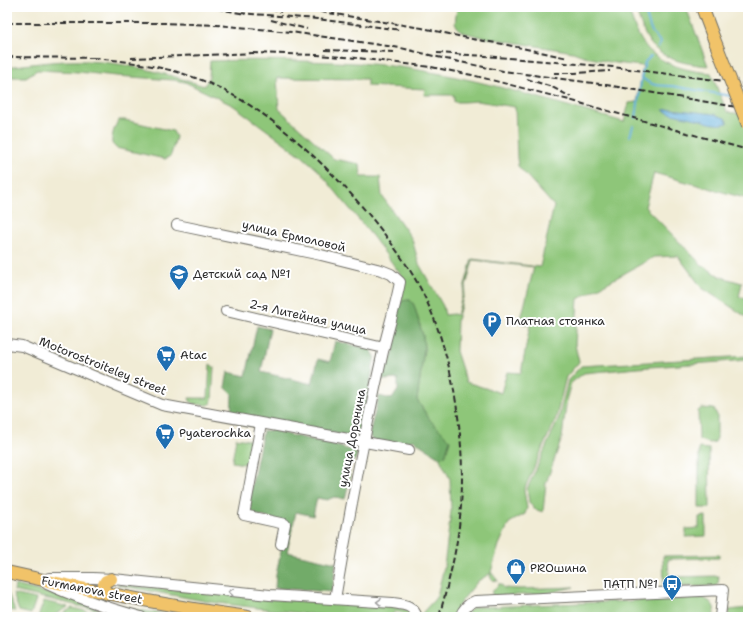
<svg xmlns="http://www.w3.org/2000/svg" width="755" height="624" font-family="'Shantell Sans',sans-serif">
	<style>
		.green { fill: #8ec679; stroke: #5c7852; fill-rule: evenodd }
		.forest { fill: #72ab69; stroke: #4e6b4a }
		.water { fill: #63b0dc; stroke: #476e84 }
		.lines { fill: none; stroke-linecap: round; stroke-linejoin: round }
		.stream { stroke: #63b0dc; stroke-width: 2 }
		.minor-casing { stroke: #706f67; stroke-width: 12 }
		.major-casing { stroke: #706f67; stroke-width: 14 }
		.minor { stroke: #fff; stroke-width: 10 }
		.major { stroke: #f1c369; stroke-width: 12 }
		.rail { stroke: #2b2b2b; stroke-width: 2; stroke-dasharray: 6 3; stroke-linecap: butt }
		.major-bridge-casing { stroke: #706f67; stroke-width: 14; stroke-linecap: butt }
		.major-bridge { stroke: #f1c369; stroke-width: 12 }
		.oneway { stroke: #a0a0a0 }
		.labels { text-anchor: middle; stroke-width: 4; stroke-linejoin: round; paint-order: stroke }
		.street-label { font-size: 12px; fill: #2b2b2b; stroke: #fff }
		.poi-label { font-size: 12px; fill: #2b2b2b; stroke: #fff; text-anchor: start }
	</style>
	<rect width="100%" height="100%" fill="#fff"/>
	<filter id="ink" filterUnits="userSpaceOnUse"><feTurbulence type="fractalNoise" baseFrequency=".025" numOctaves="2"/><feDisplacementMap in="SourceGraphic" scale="8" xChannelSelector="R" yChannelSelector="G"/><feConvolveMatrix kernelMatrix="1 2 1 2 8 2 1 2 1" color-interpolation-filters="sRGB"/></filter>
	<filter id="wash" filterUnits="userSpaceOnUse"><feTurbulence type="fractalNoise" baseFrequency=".012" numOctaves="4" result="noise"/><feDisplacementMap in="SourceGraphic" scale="16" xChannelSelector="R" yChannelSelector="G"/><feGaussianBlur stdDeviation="0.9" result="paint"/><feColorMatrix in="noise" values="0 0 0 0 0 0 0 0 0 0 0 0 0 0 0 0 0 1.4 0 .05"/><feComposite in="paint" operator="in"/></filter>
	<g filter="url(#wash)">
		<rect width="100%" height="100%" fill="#f1ecd6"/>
		<!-- green -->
		<g class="green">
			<path d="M457,7h171c3,10 6,20 11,29 13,27 46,35 72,37l16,39 21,3v84l-94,-26 -9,34 57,58 19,12 21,6 -3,14 9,2v19l-46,-30 -24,-32 -24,1 -76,42 -3,46 4,17 -13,15 -10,41 -32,72 3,18 -2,6 -16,9 -10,22 -8,27 7,9 -6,-1 -2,-4 1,-3 -13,8 -14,17 -7,10 -3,9h-31v-5l11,-12 3,-4 7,-29 7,-56 -1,-32 -11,-22 6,-1 5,-16 -20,-20 -13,-20 7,-51 -1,-13 -9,-31 -4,-5h-5l-6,3 4,-20 -2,-8 -28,-38 -55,-67 -16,-14 -68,-50 -49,-24 -11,-2 -57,-4 -39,-4 -41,-2 -11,7h-19v-10c25,-3 51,-7 77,-6 41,1 81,12 120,25l5,-8 1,-17c31,-1 61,-1 91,0 39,1 79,2 118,9 69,11 137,33 205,52l5,-19 8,-1 6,-36c-23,-2 -48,-5 -70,-14l-91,-15 -20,-5 -7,-8zM277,78l90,1v7l58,3 -1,6h30v7h9l14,-1 38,6 2,51 1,8 36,40 -14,61 -68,-8 -15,56 -4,-1 -8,1 -2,-9 -24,-42 -7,-25 -30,-43 -2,-19h-19l-1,-13 -26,-5 -55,-50zM473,260l61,7 -14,56 10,2 -9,48 -14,-1 -6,21 -35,-11 -10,-31 1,-31z"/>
			<path d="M635,7h51l22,59c-20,-2 -43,-5 -57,-22 -8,-10 -12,-25 -16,-37z"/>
			<path d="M119,120h6l48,11 3,6 -5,18 -2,2 -4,2 -49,-11c-1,-1 -4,-4 -4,-5 -1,-6 3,-19 7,-23z"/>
			<polygon points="748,356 748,360 649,367 584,373 571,383 567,397 562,438 546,483 543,512 534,509 529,502 527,489 558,420 568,380 581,366"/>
			<polygon points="210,364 214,367 212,399 211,403 208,405 194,404 190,401 189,398 208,398"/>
			<polygon points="702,408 714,409 717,415 717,438 715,442 710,443 699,440 698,411"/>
			<polygon points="236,438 255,441 250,465 232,462"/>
			<polygon points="699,448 709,449 710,508 699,508"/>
			<polygon points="706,516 706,536 686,537 686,529 699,528 699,517"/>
			<polygon points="719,555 719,558 668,559 669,577 719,576 718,583 716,586 664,587 663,556"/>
			<polygon points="500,583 504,588 519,589 574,587 544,594 494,596 492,595 492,592"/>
			<path d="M118,584l151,15 124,7 17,5 3,6h-6c-4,-4 -7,-5 -13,-5v5h-55l-49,-5 -80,-10 -93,-17z"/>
			<polygon points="15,585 74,600 105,611 105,612 14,591"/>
			<polygon points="7,592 8,593 15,611 7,610"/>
			<polygon points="13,594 36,599 31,614 19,611"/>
			<path d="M703,598c9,4 14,8 10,19h-247c3,-10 9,-11 19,-10z"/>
			<polygon points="44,601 68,607 52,617 38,617"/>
			<polygon points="114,606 183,617 158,617"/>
			<polygon points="72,608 113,617 57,617"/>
			<polygon points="748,608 748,617 729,617 729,610"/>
		</g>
		<!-- forest -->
		<g class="forest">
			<polygon points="405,300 410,300 414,305 423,336 424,349 417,400 430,420 450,440 445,456 439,457 413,440 402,446 372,440 369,435 379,396 392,399 398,390 398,379 382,380 386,362 392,357 396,340 396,327 399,303"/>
			<polygon points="257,326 270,329 261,372 312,384 318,359 330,362 335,341 370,349 375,356 361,434 354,437 231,415 232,394 225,387 228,372 246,376"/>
			<path d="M272,430l18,5 46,10c6,4 14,3 21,9l-2,6 -5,3 -1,6 1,9 -5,21 -11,-2 -7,3 -10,-2 -4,18 -17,-4 -9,40 49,11 -4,29 -57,-4 1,-13 11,-52 -41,-11 17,-81z"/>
		</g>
		<!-- water -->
		<path class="water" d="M672,109l42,5 11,4 3,5c-5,1 -9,2 -13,1 -6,0 -10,-3 -15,-4 -10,-3 -31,-5 -37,-10z"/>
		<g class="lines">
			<!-- stream -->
			<g class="stream">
				<polyline points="644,7 650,28 654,35 661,43 658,47"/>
				<path d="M641,77c11,10 18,8 31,9l59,10"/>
				<polyline points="741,98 748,99"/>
				<polyline points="636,118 642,74 645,62 651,56"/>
				<polyline points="630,136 633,126"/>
			</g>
		</g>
	</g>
	<g filter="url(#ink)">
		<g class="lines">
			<defs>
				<g id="minor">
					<path d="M177,225l144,30 60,15 10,4 9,8c-4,22 -11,44 -16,65 -19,84 -35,168 -49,252"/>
					<polyline points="226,311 384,348"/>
					<polyline points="7,344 22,346 162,405 409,450"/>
					<polyline points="261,424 244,515 285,524 281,544"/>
					<path d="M49,578h44l20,1 157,16 123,8c12,2 20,2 24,14"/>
					<path d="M47,584c30,14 61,24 94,33"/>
					<path d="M460,617c3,-8 7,-13 15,-16l248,-11 -3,27"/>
				</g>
				<g id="major">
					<polyline points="702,7 714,39"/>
					<path d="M7,572c80,18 160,34 241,45"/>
					<path d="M108,594c-5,-4 -6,-8 -2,-13l5,-2"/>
				</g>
			</defs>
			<!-- minor casing -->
			<use href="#minor" class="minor-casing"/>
			<!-- major casing -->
			<use href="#major" class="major-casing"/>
			<!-- minor -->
			<use href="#minor" class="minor"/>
			<!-- major -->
			<use href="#major" class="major"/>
			<!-- rail -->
			<g class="rail">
				<polyline points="209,7 245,14"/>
				<polyline points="262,7 281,12"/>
				<polyline points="303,7 322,12 422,28 472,39 503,44 568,58"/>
				<polyline points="240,13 317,19 401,30"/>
				<polyline points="271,20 307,29"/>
				<polyline points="7,23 164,23 217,25 291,32 401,48 446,59 503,71 600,84 748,109"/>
				<polyline points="325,50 395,52"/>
				<polyline points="252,53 317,55 357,58 431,67 472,75 569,100 748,150"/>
				<polyline points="437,53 486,56 613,67 748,84"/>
				<polyline points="7,57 99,58"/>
				<path d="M94,58c41,4 83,10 121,28 43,20 81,52 115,86 30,30 58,64 81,100 41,65 57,169 49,245 -3,34 -12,67 -21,100"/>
				<polyline points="131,58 257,53"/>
				<polyline points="554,73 575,73 610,71"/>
				<polyline points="527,79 552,87 571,97"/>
			</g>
			<defs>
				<polyline id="major-bridge" points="714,39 748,125"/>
			</defs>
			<!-- major-bridge casing -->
			<use href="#major-bridge" class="major-bridge-casing"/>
			<!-- major-bridge -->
			<use href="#major-bridge" class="major-bridge"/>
		</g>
		<!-- one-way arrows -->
		<defs><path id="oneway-chevron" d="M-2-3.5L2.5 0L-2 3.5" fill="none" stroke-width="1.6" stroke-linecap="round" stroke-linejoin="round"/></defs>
		<g class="oneway">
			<use href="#oneway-chevron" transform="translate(231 592) rotate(-175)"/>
			<use href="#oneway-chevron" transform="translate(379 602) rotate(-177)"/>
		</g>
	</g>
	<!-- icons -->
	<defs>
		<symbol id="school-pin" viewBox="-11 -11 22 30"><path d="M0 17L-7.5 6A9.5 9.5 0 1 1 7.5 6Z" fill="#1f6fb2" stroke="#fff"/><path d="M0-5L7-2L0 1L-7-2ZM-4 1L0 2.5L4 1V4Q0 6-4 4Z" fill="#fff"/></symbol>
		<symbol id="parking-pin" viewBox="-11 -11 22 30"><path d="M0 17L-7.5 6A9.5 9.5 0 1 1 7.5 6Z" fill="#1f6fb2" stroke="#fff"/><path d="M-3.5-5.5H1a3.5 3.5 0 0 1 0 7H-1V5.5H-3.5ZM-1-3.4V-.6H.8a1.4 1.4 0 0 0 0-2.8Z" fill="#fff"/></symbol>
		<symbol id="supermarket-pin" viewBox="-11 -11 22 30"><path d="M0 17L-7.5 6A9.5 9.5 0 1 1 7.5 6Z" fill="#1f6fb2" stroke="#fff"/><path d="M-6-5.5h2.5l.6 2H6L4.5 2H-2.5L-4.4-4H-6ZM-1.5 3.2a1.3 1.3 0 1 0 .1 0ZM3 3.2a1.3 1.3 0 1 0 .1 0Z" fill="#fff"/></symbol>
		<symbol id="shop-pin" viewBox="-11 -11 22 30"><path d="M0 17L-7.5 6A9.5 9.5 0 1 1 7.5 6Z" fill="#1f6fb2" stroke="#fff"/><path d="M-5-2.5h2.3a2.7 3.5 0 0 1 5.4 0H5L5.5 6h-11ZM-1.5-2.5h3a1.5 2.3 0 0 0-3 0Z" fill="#fff"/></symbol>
		<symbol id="bus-pin" viewBox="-11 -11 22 30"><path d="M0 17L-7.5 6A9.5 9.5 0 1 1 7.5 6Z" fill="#1f6fb2" stroke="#fff"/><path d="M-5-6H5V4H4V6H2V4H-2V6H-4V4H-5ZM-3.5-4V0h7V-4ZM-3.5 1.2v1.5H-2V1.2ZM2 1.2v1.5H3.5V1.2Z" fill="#fff"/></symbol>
	</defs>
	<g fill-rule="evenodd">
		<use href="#school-pin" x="168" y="263" width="22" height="30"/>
		<use href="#parking-pin" x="481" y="310" width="22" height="30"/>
		<use href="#supermarket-pin" x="155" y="344" width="22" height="30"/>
		<use href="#supermarket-pin" x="154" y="422" width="22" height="30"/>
		<use href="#shop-pin" x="505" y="557" width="22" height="30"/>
		<use href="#bus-pin" x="661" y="573" width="22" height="30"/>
	</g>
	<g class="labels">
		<!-- street labels -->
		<g class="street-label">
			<text transform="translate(294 236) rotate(13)" y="4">улица Ермоловой</text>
			<text transform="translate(308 317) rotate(13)" y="4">2-я Литейная улица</text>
			<text transform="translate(103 366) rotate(22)" y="4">Motorostroiteley street</text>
			<text transform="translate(352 438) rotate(-79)" y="4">улица Доронина</text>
			<text transform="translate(92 590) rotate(11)" y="4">Furmanova street</text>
		</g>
		<!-- poi labels -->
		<g class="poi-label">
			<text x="193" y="278">Детский сад №1</text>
			<text x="506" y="325">Платная стоянка</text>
			<text x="180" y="359">Atac</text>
			<text x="179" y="437">Pyaterochka</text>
			<text x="530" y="572">PROшина</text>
			<text x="658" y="588" text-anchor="end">ПАТП №1</text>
		</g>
	</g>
	<!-- margin -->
	<rect width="755" height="624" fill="none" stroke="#fff" stroke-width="24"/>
</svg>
